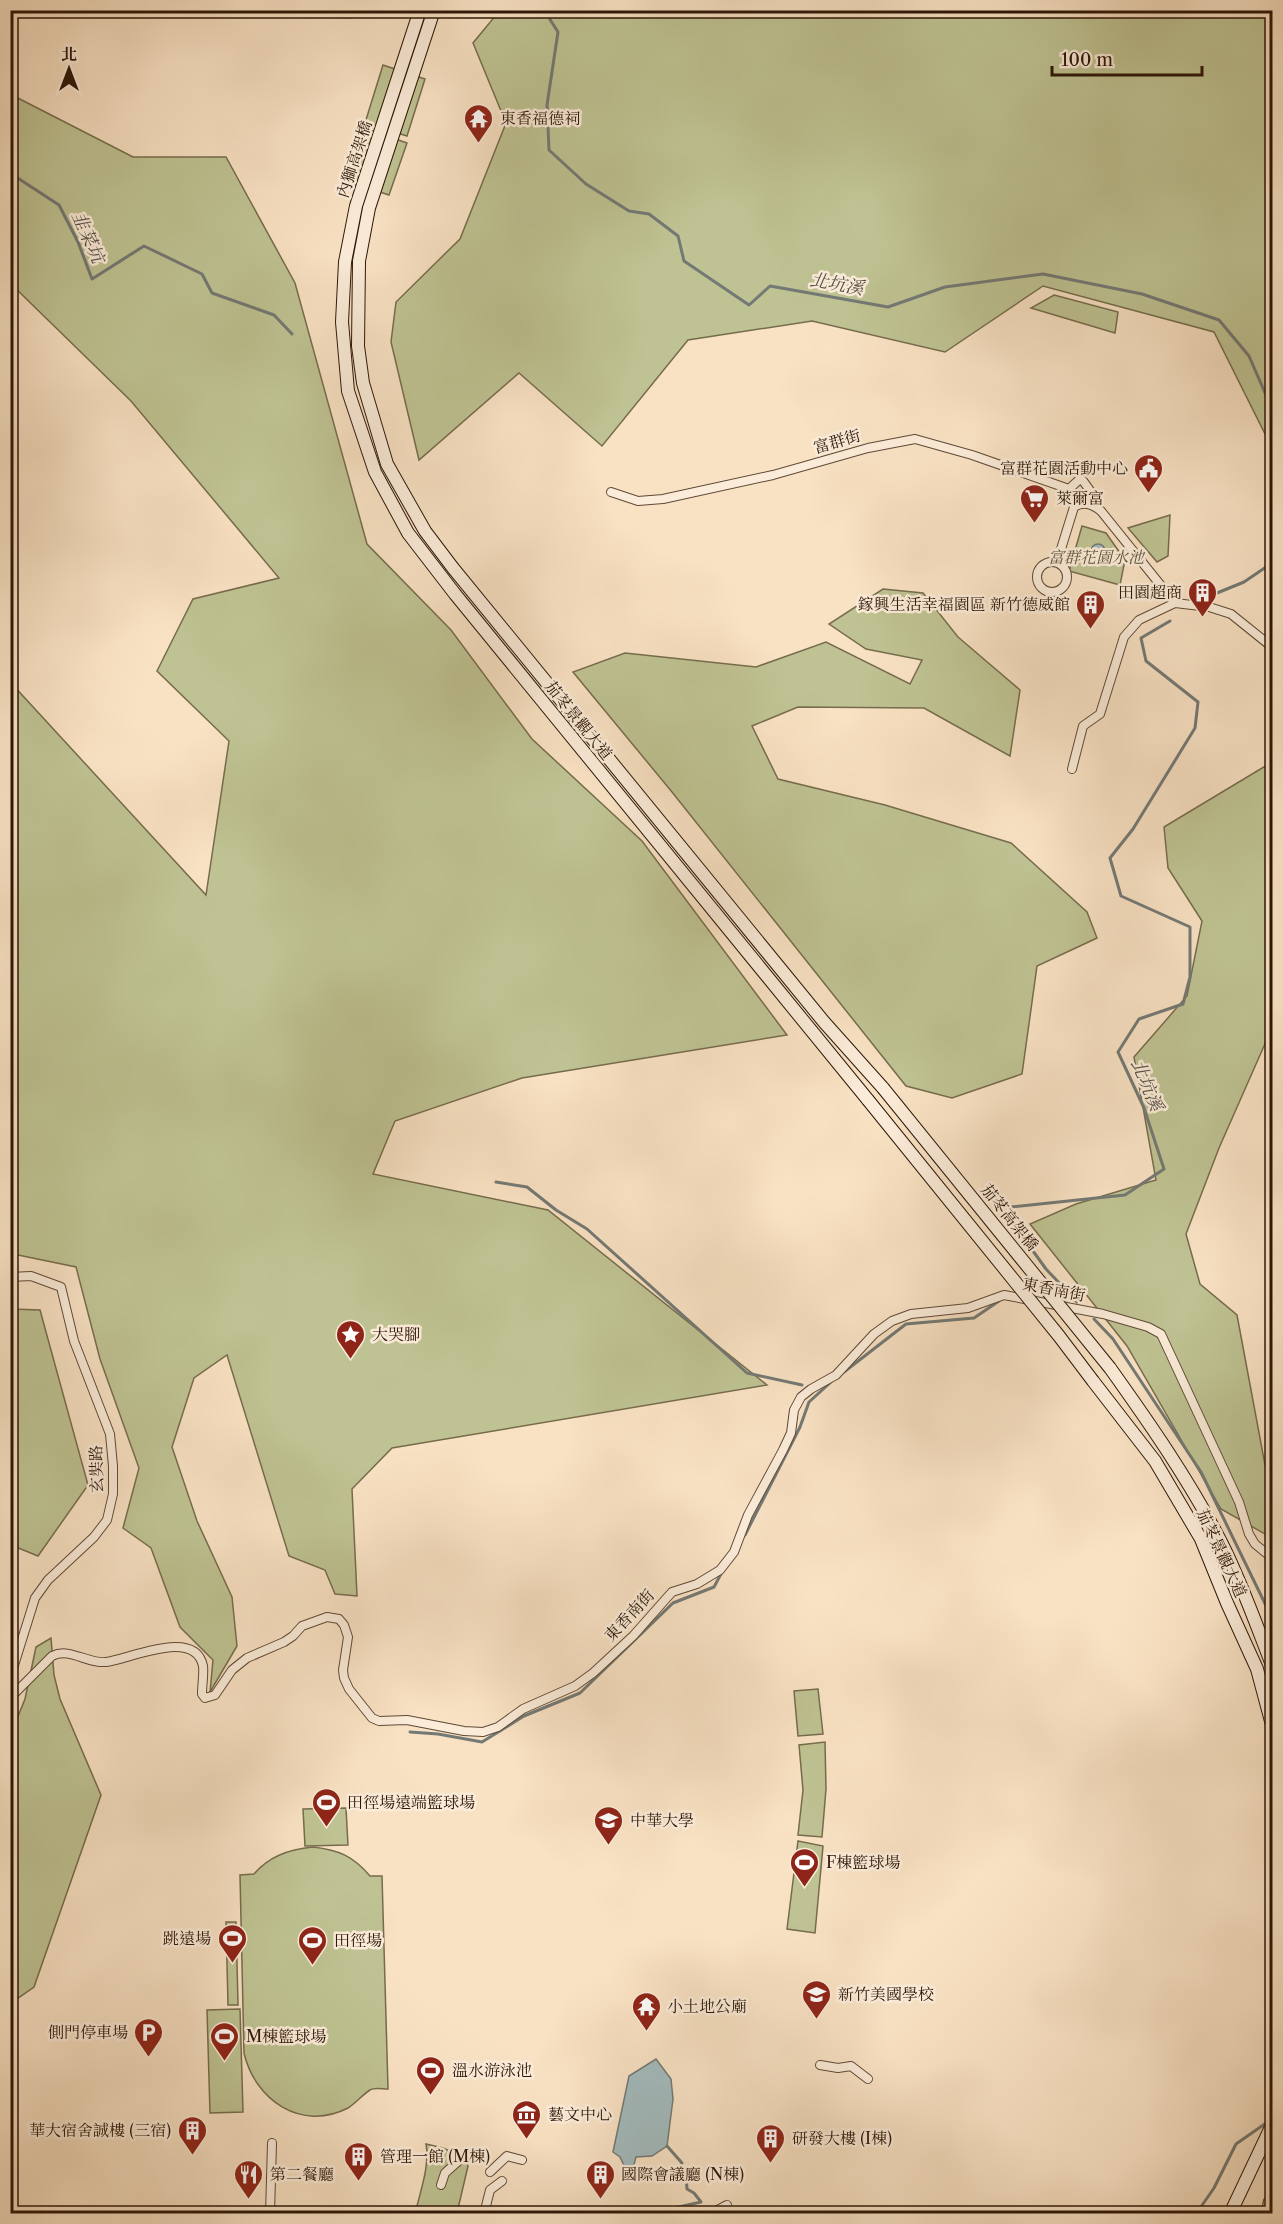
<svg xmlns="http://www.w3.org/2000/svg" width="1283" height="2224" font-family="'Libre Caslon Text','Noto Serif TC',serif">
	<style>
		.green { fill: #bfc393; stroke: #766c4d; stroke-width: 1.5 }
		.water { fill: #a2bbbe; stroke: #737975; stroke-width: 1.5 }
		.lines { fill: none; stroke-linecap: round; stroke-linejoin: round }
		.stream { stroke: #737975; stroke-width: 3 }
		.street-casing { stroke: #5f4936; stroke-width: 10 }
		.secondary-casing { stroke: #2c1607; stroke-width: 14 }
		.highway-casing { stroke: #2c1607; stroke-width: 17 }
		.street { stroke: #fbecd9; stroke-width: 8 }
		.secondary { stroke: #fbecd9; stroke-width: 12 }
		.highway { stroke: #ecc182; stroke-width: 15 }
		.secondary-bridge-casing { stroke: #2c1607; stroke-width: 14; stroke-linecap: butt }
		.secondary-bridge { stroke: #fbecd9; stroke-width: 12 }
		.labels { text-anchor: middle; stroke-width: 5; stroke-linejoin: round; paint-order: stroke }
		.poi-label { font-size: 16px; fill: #2c1607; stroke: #fbecd9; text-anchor: start }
		.street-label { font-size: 16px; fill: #2c1607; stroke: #fbecd9 }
		.park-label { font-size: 16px; font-style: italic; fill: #5f5338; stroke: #fbecd9 }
		.water-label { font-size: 18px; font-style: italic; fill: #555047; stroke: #fbecd9 }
	</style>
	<rect width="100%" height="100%" fill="#f9e2c4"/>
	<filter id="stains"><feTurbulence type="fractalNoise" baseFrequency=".00333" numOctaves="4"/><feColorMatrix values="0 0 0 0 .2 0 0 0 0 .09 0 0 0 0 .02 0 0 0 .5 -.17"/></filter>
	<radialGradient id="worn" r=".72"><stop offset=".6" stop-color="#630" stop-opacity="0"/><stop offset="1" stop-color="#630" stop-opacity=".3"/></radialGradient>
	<!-- green -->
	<g class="green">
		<polygon points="504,11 1272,11 1272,457 1272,448 1214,332 1043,286 945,352 812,321 688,340 602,446 519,373 419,460 391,342 396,302 460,239 506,123 473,43 496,15"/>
		<polygon points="383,65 425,79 407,136 365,123"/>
		<polygon points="10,94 133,157 226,157 295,283 367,544 451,630 532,739 642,841 787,1035 522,1078 395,1121 373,1174 548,1210 767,1385 392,1448 352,1489 357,1596 335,1594 325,1570 289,1556 227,1355 194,1378 172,1447 197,1521 232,1597 237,1646 210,1692 213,1660 180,1627 151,1548 123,1528 139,1468 100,1359 76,1267 18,1255 11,1256 11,683 206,895 229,741 157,671 193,599 279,578 131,401 11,284"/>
		<polygon points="364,128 407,143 389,195 346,181"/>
		<polygon points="1054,295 1118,312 1115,333 1031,308"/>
		<polygon points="1170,515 1168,556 1157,562 1128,528"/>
		<polygon points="1082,526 1106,533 1125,560 1120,585 1069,571"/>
		<polygon points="883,589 923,593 958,637 1020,690 1010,756 924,708 798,707 752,726 778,779 885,805 1011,843 1087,912 1097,938 1037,966 1022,1074 952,1098 906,1086 672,792 573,672 625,653 756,667 826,642 910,684 922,660 866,649 829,624"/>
		<polygon points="1272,762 1269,801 1272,807 1272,1028 1219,1148 1186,1234 1200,1284 1237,1315 1265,1465 1272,1472 1272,1538 1221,1509 1127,1346 1030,1224 1076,1204 1156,1180 1134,1057 1187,996 1202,921 1168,868 1164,827"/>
		<polygon points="11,1309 40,1310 88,1485 38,1556 11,1545"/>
		<polygon points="51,1638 54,1675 60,1699 101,1795 34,1987 11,2003 10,1736 25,1699 36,1647"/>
		<polygon points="818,1689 823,1734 798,1736 794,1691"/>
		<polygon points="825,1742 826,1789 822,1837 798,1835 803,1790 799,1745"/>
		<polygon points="346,1808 348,1845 305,1846 303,1809"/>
		<polygon points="798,1841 823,1846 815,1933 787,1929"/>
		<path d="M313,1847c26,3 40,9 57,29h12l6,213c-5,0 -14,-2 -18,1 -8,5 -14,13 -22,18 -47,24 -93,-8 -104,-55l-4,-178 14,-1c15,-18 36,-25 59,-27z"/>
		<polygon points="226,1922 236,1922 238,2005 228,2005"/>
		<polygon points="240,2009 243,2112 210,2113 207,2010"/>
		<path d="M426,2144l17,4 22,10 3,8 -11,47 -42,1c5,-22 15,-48 11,-70z"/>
	</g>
	<!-- water -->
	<g class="water">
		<circle cx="1098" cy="551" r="7"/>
		<polygon points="656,2059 671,2079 673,2099 667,2146 652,2156 636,2157 632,2172 627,2172 620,2157 613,2152 629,2076"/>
	</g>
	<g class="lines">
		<!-- stream -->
		<g class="stream">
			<polyline points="252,10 255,15 351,17 364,10"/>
			<polyline points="544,10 558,32 547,105 549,150 586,184 629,211 649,214 678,236 684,261 749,305 770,286 888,307 945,287 1043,274 1142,294 1219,320 1249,356 1272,409"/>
			<polyline points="10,173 59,205 78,242 92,279 144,246 202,274 212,293 274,315 292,334"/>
			<polyline points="1195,602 1244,582 1272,563"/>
			<polyline points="496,1182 527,1187 556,1210 587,1229 747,1373 802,1385"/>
			<polyline points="1077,1302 1046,1269 1002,1208 1125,1195 1164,1169 1144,1108 1118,1052 1139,1019 1183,1004 1190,977 1190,927 1121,896 1110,858 1133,829 1195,728 1198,702 1146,661 1141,638 1170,621"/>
			<polyline points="1094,1319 1113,1339 1201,1472 1272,1618"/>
			<polyline points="844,1372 906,1324 974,1318 999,1301"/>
			<polyline points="745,1535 800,1427 809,1402 831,1382"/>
			<polyline points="410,1732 438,1734 482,1742 524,1716 580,1693 673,1603 714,1587 722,1572"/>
			<polyline points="647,2214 701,2202 694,2193 687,2189 686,2175 680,2169 682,2163 667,2146"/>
			<polyline points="1196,2214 1214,2188 1236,2144 1272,2119"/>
		</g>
		<defs>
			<g id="street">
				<polyline points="1069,489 1080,504"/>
				<polyline points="611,492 638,501 663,499 773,475 868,448 915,439 972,455 1069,489 1081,478 1091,492 1093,505"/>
				<circle cx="1052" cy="577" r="15"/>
				<path d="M1057,562l17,-55c10,-6 18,-3 27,4l74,92 34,4 22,7 41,33"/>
				<polyline points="1072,769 1083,726 1100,714 1124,637 1139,620 1175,603"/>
				<polyline points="10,1277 31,1276 61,1287 74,1341 110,1434 113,1466 113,1494 107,1520 94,1537 48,1580 35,1598 10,1678"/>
				<path d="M10,1698l42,-42c18,-9 35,8 54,6 22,-2 89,-35 97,4 1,8 -1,19 -1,28l3,4 10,-3 17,-25 15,-12 37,-16 9,-6 9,-10 25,-9 12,2 5,6 4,12 -5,33 1,8 5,11 23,29 7,3 28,-1 57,11 19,1 15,-5 25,-18 52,-23 18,-13 40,-37 39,-44 25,-8 23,-14 14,-18 14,-37 35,-65 8,-17 3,-23 7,-13 10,-8 25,-14 38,-41 18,-13 19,-7 57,-6 36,-13 99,19 45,13 13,7 78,168 10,32 6,10 17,14"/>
				<polyline points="820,2065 838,2068 851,2066 868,2079"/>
				<polyline points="490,2172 507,2156 522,2160"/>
				<polyline points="441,2185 445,2173 463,2157"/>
				<polyline points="270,2214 272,2143"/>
				<polyline points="428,2214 429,2211"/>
				<polyline points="484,2214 490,2190 502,2181"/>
				<polyline points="710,2214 727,2205"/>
			</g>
			<g id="secondary">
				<polyline points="420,10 356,206 345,262 342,322 348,391 375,472 408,533 455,594 868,1100"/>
				<polyline points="434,10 369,208 359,261 358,346 363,383 387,464 425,531 453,568 824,1022 883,1088"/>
				<path d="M1110,1368c40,56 79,112 111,174 20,39 35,82 51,123"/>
				<polyline points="1093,1381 1155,1461 1201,1539 1227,1603 1257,1669 1272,1725"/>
				<polyline points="1230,2214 1272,2125"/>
			</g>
			<polyline id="highway" points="1270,2214 1271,2203"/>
		</defs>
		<!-- street casing -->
		<use href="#street" class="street-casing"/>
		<!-- secondary casing -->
		<use href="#secondary" class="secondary-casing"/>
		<!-- highway casing -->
		<use href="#highway" class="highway-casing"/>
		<!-- street -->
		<use href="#street" class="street"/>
		<!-- secondary -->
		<use href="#secondary" class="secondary"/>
		<!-- highway -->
		<use href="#highway" class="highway"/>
		<defs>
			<g id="secondary-bridge">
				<polyline points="883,1088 1110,1368"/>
				<polyline points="868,1100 1059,1336 1093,1381"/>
			</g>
		</defs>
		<!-- secondary-bridge casing -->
		<use href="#secondary-bridge" class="secondary-bridge-casing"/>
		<!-- secondary-bridge -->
		<use href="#secondary-bridge" class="secondary-bridge"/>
	</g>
	<!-- icons -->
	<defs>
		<symbol id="temple-pin" viewBox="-11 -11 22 30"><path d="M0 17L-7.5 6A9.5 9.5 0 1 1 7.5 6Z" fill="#8f2418" stroke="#fbecd9"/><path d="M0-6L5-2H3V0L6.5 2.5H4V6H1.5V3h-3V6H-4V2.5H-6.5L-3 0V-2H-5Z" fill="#fff"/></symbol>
		<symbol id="civic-pin" viewBox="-11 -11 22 30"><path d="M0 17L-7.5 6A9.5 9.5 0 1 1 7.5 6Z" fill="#8f2418" stroke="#fbecd9"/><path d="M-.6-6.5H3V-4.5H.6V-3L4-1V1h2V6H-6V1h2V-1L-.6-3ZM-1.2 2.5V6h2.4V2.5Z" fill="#fff"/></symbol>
		<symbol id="supermarket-pin" viewBox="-11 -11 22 30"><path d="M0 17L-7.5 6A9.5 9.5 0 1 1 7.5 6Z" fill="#8f2418" stroke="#fbecd9"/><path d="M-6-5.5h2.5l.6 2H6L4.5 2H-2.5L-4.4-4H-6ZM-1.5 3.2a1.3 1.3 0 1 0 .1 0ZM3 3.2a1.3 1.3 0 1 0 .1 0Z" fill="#fff"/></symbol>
		<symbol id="building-pin" viewBox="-11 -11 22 30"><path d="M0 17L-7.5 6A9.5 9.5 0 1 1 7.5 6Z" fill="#8f2418" stroke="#fbecd9"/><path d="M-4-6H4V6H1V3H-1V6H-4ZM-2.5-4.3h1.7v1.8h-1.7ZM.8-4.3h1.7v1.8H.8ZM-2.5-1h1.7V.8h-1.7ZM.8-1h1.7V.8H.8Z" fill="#fff"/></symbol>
		<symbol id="sight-pin" viewBox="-11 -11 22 30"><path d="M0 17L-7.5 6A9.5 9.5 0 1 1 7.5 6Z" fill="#8f2418" stroke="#fbecd9"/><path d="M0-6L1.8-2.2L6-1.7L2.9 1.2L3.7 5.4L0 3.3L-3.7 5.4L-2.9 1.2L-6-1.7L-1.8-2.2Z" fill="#fff"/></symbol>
		<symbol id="stadium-pin" viewBox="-11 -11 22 30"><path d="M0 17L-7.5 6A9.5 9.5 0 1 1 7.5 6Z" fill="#8f2418" stroke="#fbecd9"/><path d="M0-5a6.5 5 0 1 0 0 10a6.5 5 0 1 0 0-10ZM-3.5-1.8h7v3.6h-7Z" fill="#fff"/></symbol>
		<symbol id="university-pin" viewBox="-11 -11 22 30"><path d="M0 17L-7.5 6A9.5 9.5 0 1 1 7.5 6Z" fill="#8f2418" stroke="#fbecd9"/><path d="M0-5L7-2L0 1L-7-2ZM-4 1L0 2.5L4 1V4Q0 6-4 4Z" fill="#fff"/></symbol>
		<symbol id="school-pin" viewBox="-11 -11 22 30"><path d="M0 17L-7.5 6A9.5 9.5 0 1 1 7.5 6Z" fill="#8f2418" stroke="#fbecd9"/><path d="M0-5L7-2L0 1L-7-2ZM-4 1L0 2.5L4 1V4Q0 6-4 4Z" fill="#fff"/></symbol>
		<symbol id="parking-pin" viewBox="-11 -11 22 30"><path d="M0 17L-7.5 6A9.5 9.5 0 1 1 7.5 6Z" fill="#8f2418" stroke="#fbecd9"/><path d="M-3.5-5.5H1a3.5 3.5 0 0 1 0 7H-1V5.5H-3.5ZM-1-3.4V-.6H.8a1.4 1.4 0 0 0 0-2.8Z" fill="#fff"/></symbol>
		<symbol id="museum-pin" viewBox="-11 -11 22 30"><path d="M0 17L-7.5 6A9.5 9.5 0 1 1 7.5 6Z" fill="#8f2418" stroke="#fbecd9"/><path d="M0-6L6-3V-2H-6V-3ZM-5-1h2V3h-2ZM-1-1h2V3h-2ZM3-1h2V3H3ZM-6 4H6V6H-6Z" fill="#fff"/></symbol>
		<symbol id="restaurant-pin" viewBox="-11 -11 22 30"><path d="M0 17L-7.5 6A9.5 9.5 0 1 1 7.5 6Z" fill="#8f2418" stroke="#fbecd9"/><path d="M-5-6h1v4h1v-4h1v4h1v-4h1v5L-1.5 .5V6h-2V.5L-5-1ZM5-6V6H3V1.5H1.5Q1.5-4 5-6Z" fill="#fff"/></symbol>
	</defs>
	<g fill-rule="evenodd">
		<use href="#temple-pin" x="462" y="102" width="33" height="45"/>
		<use href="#civic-pin" x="1132" y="452" width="33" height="45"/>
		<use href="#supermarket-pin" x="1018" y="482" width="33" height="45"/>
		<use href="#building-pin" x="1186" y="576" width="33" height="45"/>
		<use href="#building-pin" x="1074" y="588" width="33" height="45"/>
		<use href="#sight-pin" x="334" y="1318" width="33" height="45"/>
		<use href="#stadium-pin" x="310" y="1786" width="33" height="45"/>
		<use href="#university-pin" x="592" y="1804" width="33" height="45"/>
		<use href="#stadium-pin" x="788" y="1846" width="33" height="45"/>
		<use href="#stadium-pin" x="216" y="1922" width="33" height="45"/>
		<use href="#stadium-pin" x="296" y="1924" width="33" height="45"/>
		<use href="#school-pin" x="800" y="1978" width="33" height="45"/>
		<use href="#temple-pin" x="630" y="1990" width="33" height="45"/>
		<use href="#parking-pin" x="132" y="2016" width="33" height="45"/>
		<use href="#stadium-pin" x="208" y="2020" width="33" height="45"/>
		<use href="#stadium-pin" x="414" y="2054" width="33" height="45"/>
		<use href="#museum-pin" x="510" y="2098" width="33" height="45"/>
		<use href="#building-pin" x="176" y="2114" width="33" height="45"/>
		<use href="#building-pin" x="754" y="2122" width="33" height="45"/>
		<use href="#building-pin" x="342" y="2140" width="33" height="45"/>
		<use href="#restaurant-pin" x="232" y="2158" width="33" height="45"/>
		<use href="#building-pin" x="584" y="2158" width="33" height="45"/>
	</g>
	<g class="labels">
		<!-- poi labels -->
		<g class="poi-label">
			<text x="500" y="124">東香福德祠</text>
			<text x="1128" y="474" text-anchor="end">富群花園活動中心</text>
			<text x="1056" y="504">萊爾富</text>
			<text x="1182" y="598" text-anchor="end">田園超商</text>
			<text x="1070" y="610" text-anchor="end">鎵興生活幸福園區 新竹德威館</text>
			<text x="372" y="1340">大哭腳</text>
			<text x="347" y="1808">田徑場遠端籃球場</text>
			<text x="630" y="1826">中華大學</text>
			<text x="826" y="1868">F棟籃球場</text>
			<text x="211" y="1944" text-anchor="end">跳遠場</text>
			<text x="334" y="1946">田徑場</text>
			<text x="838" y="2000">新竹美國學校</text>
			<text x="667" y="2012">小土地公廟</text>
			<text x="128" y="2038" text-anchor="end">側門停車場</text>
			<text x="246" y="2042">M棟籃球場</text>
			<text x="452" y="2076">溫水游泳池</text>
			<text x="548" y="2120">藝文中心</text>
			<text x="171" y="2136" text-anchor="end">華大宿舍誠樓 (三宿)</text>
			<text x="792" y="2144">研發大樓 (I棟)</text>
			<text x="380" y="2162">管理一館 (M棟)</text>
			<text x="270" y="2180">第二餐廳</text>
			<text x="621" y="2180">國際會議廳 (N棟)</text>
		</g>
		<!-- street labels -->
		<g class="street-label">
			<text transform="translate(354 159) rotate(-72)" y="6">內獅高架橋</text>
			<text transform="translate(837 441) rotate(-16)" y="6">富群街</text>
			<text transform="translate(579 720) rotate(51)" y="6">茄苳景觀大道</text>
			<text transform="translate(1010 1217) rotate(51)" y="6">茄苳高架橋</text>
			<text transform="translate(1054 1289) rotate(11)" y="6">東香南街</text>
			<text transform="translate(96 1469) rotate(-91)" y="6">玄奘路</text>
			<text transform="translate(1222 1553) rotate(65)" y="6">茄苳景觀大道</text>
			<text transform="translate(629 1615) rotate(-47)" y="6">東香南街</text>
		</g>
		<!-- park labels -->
		<g class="park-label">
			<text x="1096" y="563">富群花園水池</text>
		</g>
		<!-- water labels -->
		<g class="water-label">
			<text transform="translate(88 237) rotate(66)" y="6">韭菜坑</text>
			<text transform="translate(837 284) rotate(10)" y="6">北坑溪</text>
			<text transform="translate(1147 1085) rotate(67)" y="6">北坑溪</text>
		</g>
	</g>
	<!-- margin -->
	<rect width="1283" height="2224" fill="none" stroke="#f9e2c4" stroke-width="36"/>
	<rect x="12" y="12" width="1259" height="2200" fill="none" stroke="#2c1607" stroke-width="3"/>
	<rect x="18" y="18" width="1247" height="2188" fill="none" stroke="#2c1607" stroke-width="1.5"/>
	<!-- north arrow -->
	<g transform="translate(69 69)" stroke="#fbecd9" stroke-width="4.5" paint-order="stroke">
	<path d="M0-4.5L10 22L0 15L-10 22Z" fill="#2c1607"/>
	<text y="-9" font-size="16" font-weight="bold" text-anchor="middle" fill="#2c1607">北</text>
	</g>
	<!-- scale -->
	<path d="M1052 66v9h150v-9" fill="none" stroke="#2c1607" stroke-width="3"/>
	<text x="1061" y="66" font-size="18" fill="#2c1607" stroke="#fbecd9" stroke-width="4.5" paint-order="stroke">100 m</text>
	<rect width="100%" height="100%" filter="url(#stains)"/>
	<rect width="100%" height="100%" fill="url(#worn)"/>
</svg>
